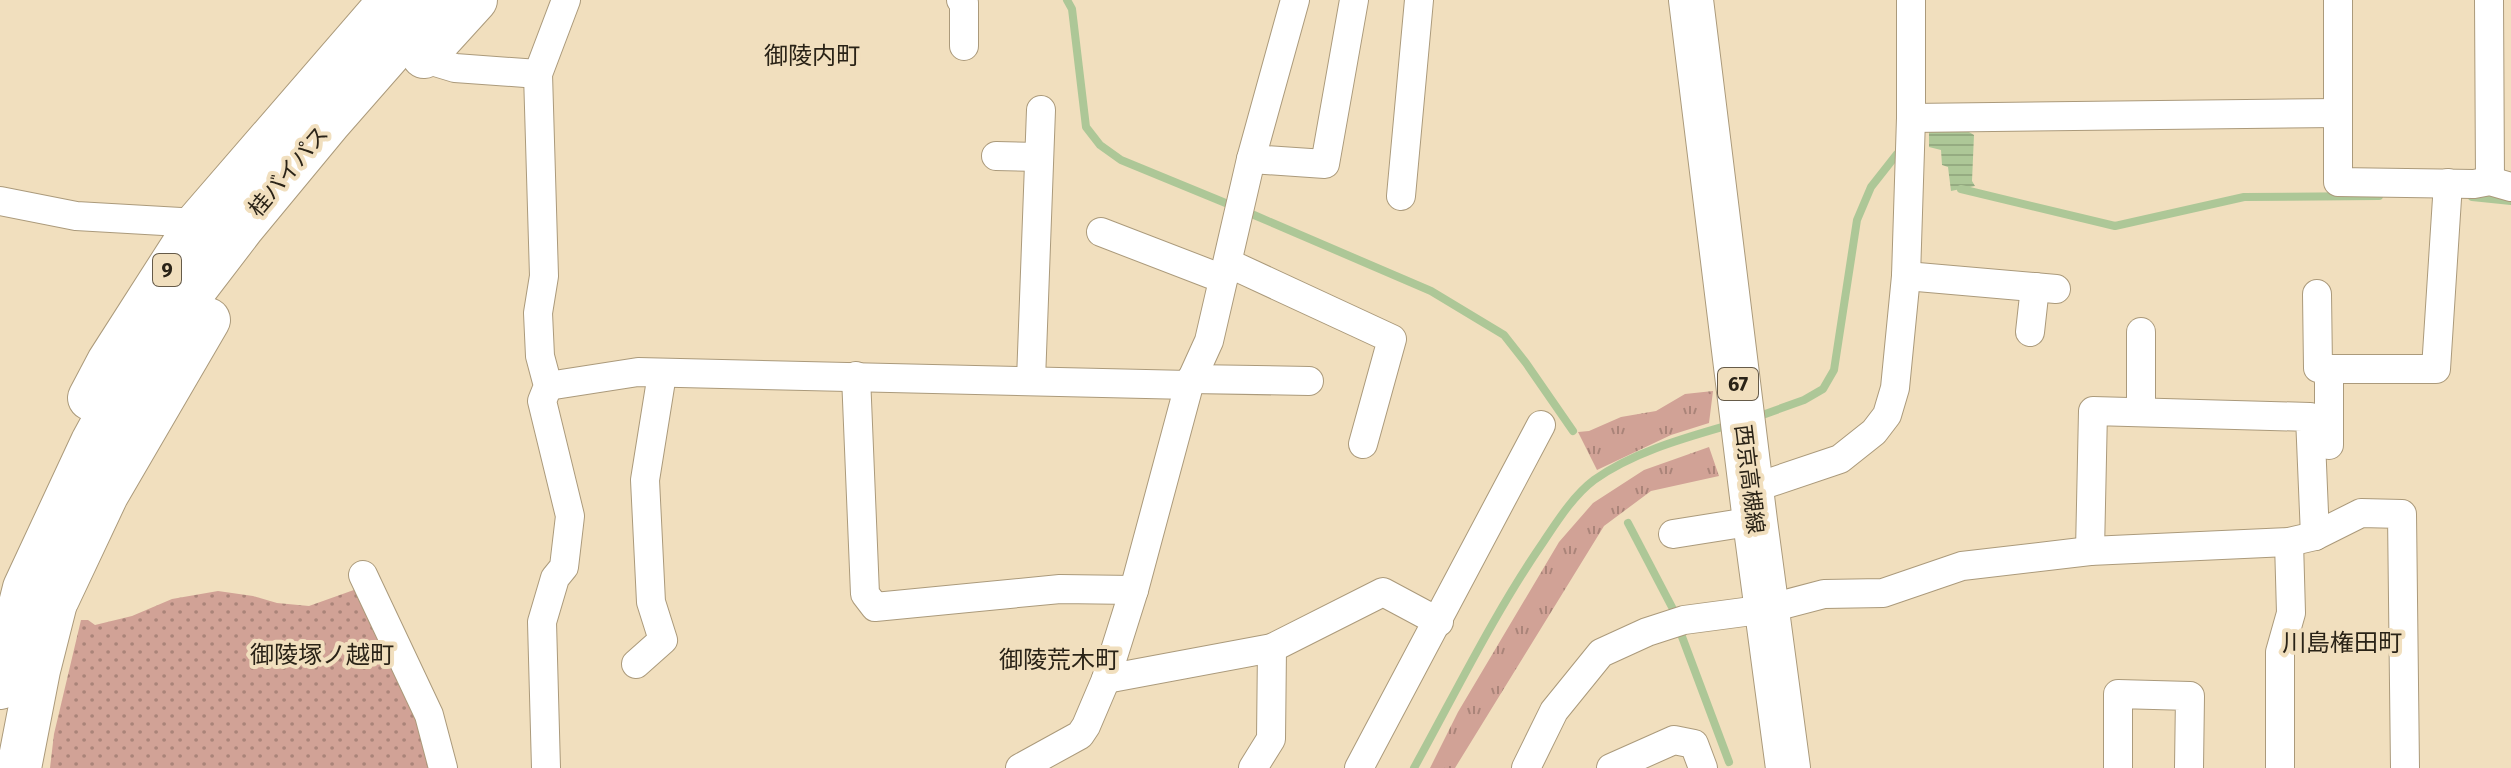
<svg xmlns="http://www.w3.org/2000/svg" width="2511" height="768" font-family="'Fira Sans','Noto Sans JP',sans-serif">
	<style>
		.grass { fill: url(#grass-tufts) }
		.park { fill: url(#park-dots) }
		.water { fill: url(#water-rules) }
		.lines { fill: none; stroke-linecap: round; stroke-linejoin: round }
		.stream { stroke: #adc797; stroke-width: 8 }
		.street-casing { stroke: #ab9a7b; stroke-width: 30 }
		.primary-casing { stroke: #ab9a7b; stroke-width: 46 }
		.highway-casing { stroke: #ab9a7b; stroke-width: 46 }
		.street { stroke: #fff; stroke-width: 28 }
		.primary { stroke: #fff; stroke-width: 44 }
		.highway { stroke: #fff; stroke-width: 44 }
		.labels { text-anchor: middle; stroke-width: 8; stroke-linejoin: round; paint-order: stroke }
		.shield { fill: #f1dfbe; stroke: #665b49; stroke-width: 2 }
		.shield-label { font-size: 20px; font-weight: bold; fill: #2a2317 }
		.street-label { font-size: 22px; fill: #2a2317; stroke: #f1dfbe }
		.neighbourhood-label { font-size: 24px; fill: #2a2317; stroke: #f1dfbe }
	</style>
	<defs>
		<pattern id="grass-tufts" width="24" height="20" patternUnits="userSpaceOnUse" patternTransform="scale(2)"><rect width="24" height="20" fill="#d1a296"/><path d="M3 7l-1-3M5 7V3M7 7l1-3M15 17l-1-3M17 17v-4M19 17l1-3" fill="none" stroke="#aa8479"/></pattern>
		<pattern id="park-dots" width="8" height="8" patternUnits="userSpaceOnUse" patternTransform="scale(2)"><rect width="8" height="8" fill="#d1a296"/><path d="M2 2h.1M6 6h.1" fill="none" stroke="#aa8479" stroke-width="1.8" stroke-linecap="round"/></pattern>
		<pattern id="water-rules" width="6" height="5" patternUnits="userSpaceOnUse" patternTransform="scale(2)"><rect width="6" height="5" fill="#adc797"/><path d="M0 2.5h6" fill="none" stroke="#95ab81"/></pattern>
	</defs>
	<rect width="100%" height="100%" fill="#f1dfbe"/>
	<!-- grass -->
	<g class="grass">
		<polygon points="1713,391 1709,423 1671,435 1597,470 1578,432 1589,431 1621,417 1656,411 1685,394"/>
		<polygon points="1709,447 1719,476 1651,491 1604,526 1455,768 1430,768 1458,712 1559,542 1593,503 1644,470"/>
	</g>
	<!-- park -->
	<polygon class="park" points="365,586 441,768 50,768 54,734 81,620 88,620 95,625 132,616 172,599 218,591 253,596 277,603 309,606"/>
	<!-- water -->
	<polygon class="water" points="1929,128 1964,129 1974,135 1972,181 1975,186 1951,191 1948,167 1942,165 1941,150 1929,147"/>
	<g class="lines">
		<!-- stream -->
		<g class="stream">
			<polyline points="1067,0 1072,9 1086,127 1100,145 1121,160 1228,204"/>
			<polyline points="1961,189 2115,226 2244,197 2379,196"/>
			<polyline points="2472,197 2511,201"/>
			<polyline points="1254,215 1431,291 1504,335 1526,363 1573,431"/>
			<polyline points="1754,418 1804,400 1823,389 1834,370 1857,220 1871,187 1897,154"/>
			<polyline points="1628,523 1674,611"/>
			<polyline points="1681,634 1729,762"/>
			<path d="M1414,768c42,-76 81,-156 130,-227 14,-21 30,-46 50,-61 39,-28 90,-42 135,-55"/>
		</g>
		<defs>
			<g id="street">
				<polyline points="961,0 964,3 964,46"/>
				<polyline points="2338,0 2338,182 2474,184 2490,181 2511,187"/>
				<polyline points="2489,0 2490,181"/>
				<polyline points="422,58 455,68 538,74"/>
				<polyline points="1911,118 2337,113"/>
				<polyline points="996,156 1039,157"/>
				<polyline points="1251,159 1325,164 1354,0"/>
				<polyline points="1401,196 1419,0"/>
				<polyline points="0,201 76,216 198,223"/>
				<polyline points="1101,232 1223,279"/>
				<polyline points="1228,263 1392,339 1363,444"/>
				<polyline points="1906,276 2056,289"/>
				<polyline points="2317,294 2318,368 2329,369 2329,445"/>
				<polyline points="2030,332 2035,287"/>
				<polyline points="2329,369 2436,369 2448,183"/>
				<polyline points="856,376 865,594 875,607 1060,589 1134,590"/>
				<polyline points="1191,379 1309,381"/>
				<polyline points="1031,380 1041,110"/>
				<polyline points="548,386 638,372 1189,385"/>
				<polyline points="2141,412 2141,332"/>
				<polyline points="1751,489 1840,459 1874,432 1887,415 1895,388 1906,276 1911,118 1911,0"/>
				<polyline points="1673,534 1755,521"/>
				<polyline points="2090,551 2093,411 2310,417 2315,536"/>
				<polyline points="363,575 429,715 443,768"/>
				<polyline points="636,664 663,640 651,602 645,480 662,374"/>
				<polyline points="1106,679 1272,648 1383,592 1439,622"/>
				<polyline points="546,768 542,622 555,578 564,567 570,516 542,401 548,386 540,356 538,313 544,276 538,74 566,0"/>
				<polyline points="1020,768 1080,735 1086,726 1106,679 1134,590 1189,385 1209,341 1251,159 1295,0"/>
				<polyline points="1253,768 1271,739 1272,648"/>
				<polyline points="1359,768 1541,425"/>
				<polyline points="1526,768 1554,711 1601,653 1647,632 1684,620 1767,609 1824,594 1883,593 1962,566 2090,551 2289,542 2315,536 2361,513 2402,514 2405,768"/>
				<polyline points="1611,768 1674,740 1694,744 1703,768"/>
				<polyline points="2118,768 2118,694 2190,696 2189,768"/>
				<polyline points="2280,768 2280,652 2291,613 2289,542"/>
			</g>
			<polyline id="primary" points="1691,0 1755,521 1788,768"/>
			<g id="highway">
				<polyline points="424,56 475,0"/>
				<polyline points="90,398 109,362 198,223 391,0"/>
				<polyline points="57,599 106,495 208,320"/>
				<polyline points="0,687 25,588 93,442 117,398 153,353 191,294 243,226 329,122 436,0"/>
				<polyline points="19,768 38,670 63,571"/>
			</g>
		</defs>
		<!-- street casing -->
		<use href="#street" class="street-casing"/>
		<!-- primary casing -->
		<use href="#primary" class="primary-casing"/>
		<!-- highway casing -->
		<use href="#highway" class="highway-casing"/>
		<!-- street -->
		<use href="#street" class="street"/>
		<!-- primary -->
		<use href="#primary" class="primary"/>
		<!-- highway -->
		<use href="#highway" class="highway"/>
	</g>
	<g class="labels">
		<!-- shield labels -->
		<g class="shield">
			<rect x="153" y="254" width="28" height="32" rx="6"/>
			<rect x="1718" y="368" width="40" height="32" rx="6"/>
		</g>
		<g class="shield-label">
			<text x="167" y="277">9</text>
			<text x="1738" y="391">67</text>
		</g>
		<!-- street labels -->
		<g class="street-label">
			<text transform="translate(288 171) rotate(-50)" y="8">桂バイパス</text>
			<text transform="translate(1750 479) rotate(83)" y="8">西京高槻線</text>
		</g>
		<!-- neighbourhood labels -->
		<g class="neighbourhood-label">
			<text x="812" y="64">御陵内町</text>
			<text x="2342" y="651">川島権田町</text>
			<text x="322" y="663">御陵塚ノ越町</text>
			<text x="1059" y="668">御陵荒木町</text>
		</g>
	</g>
</svg>
